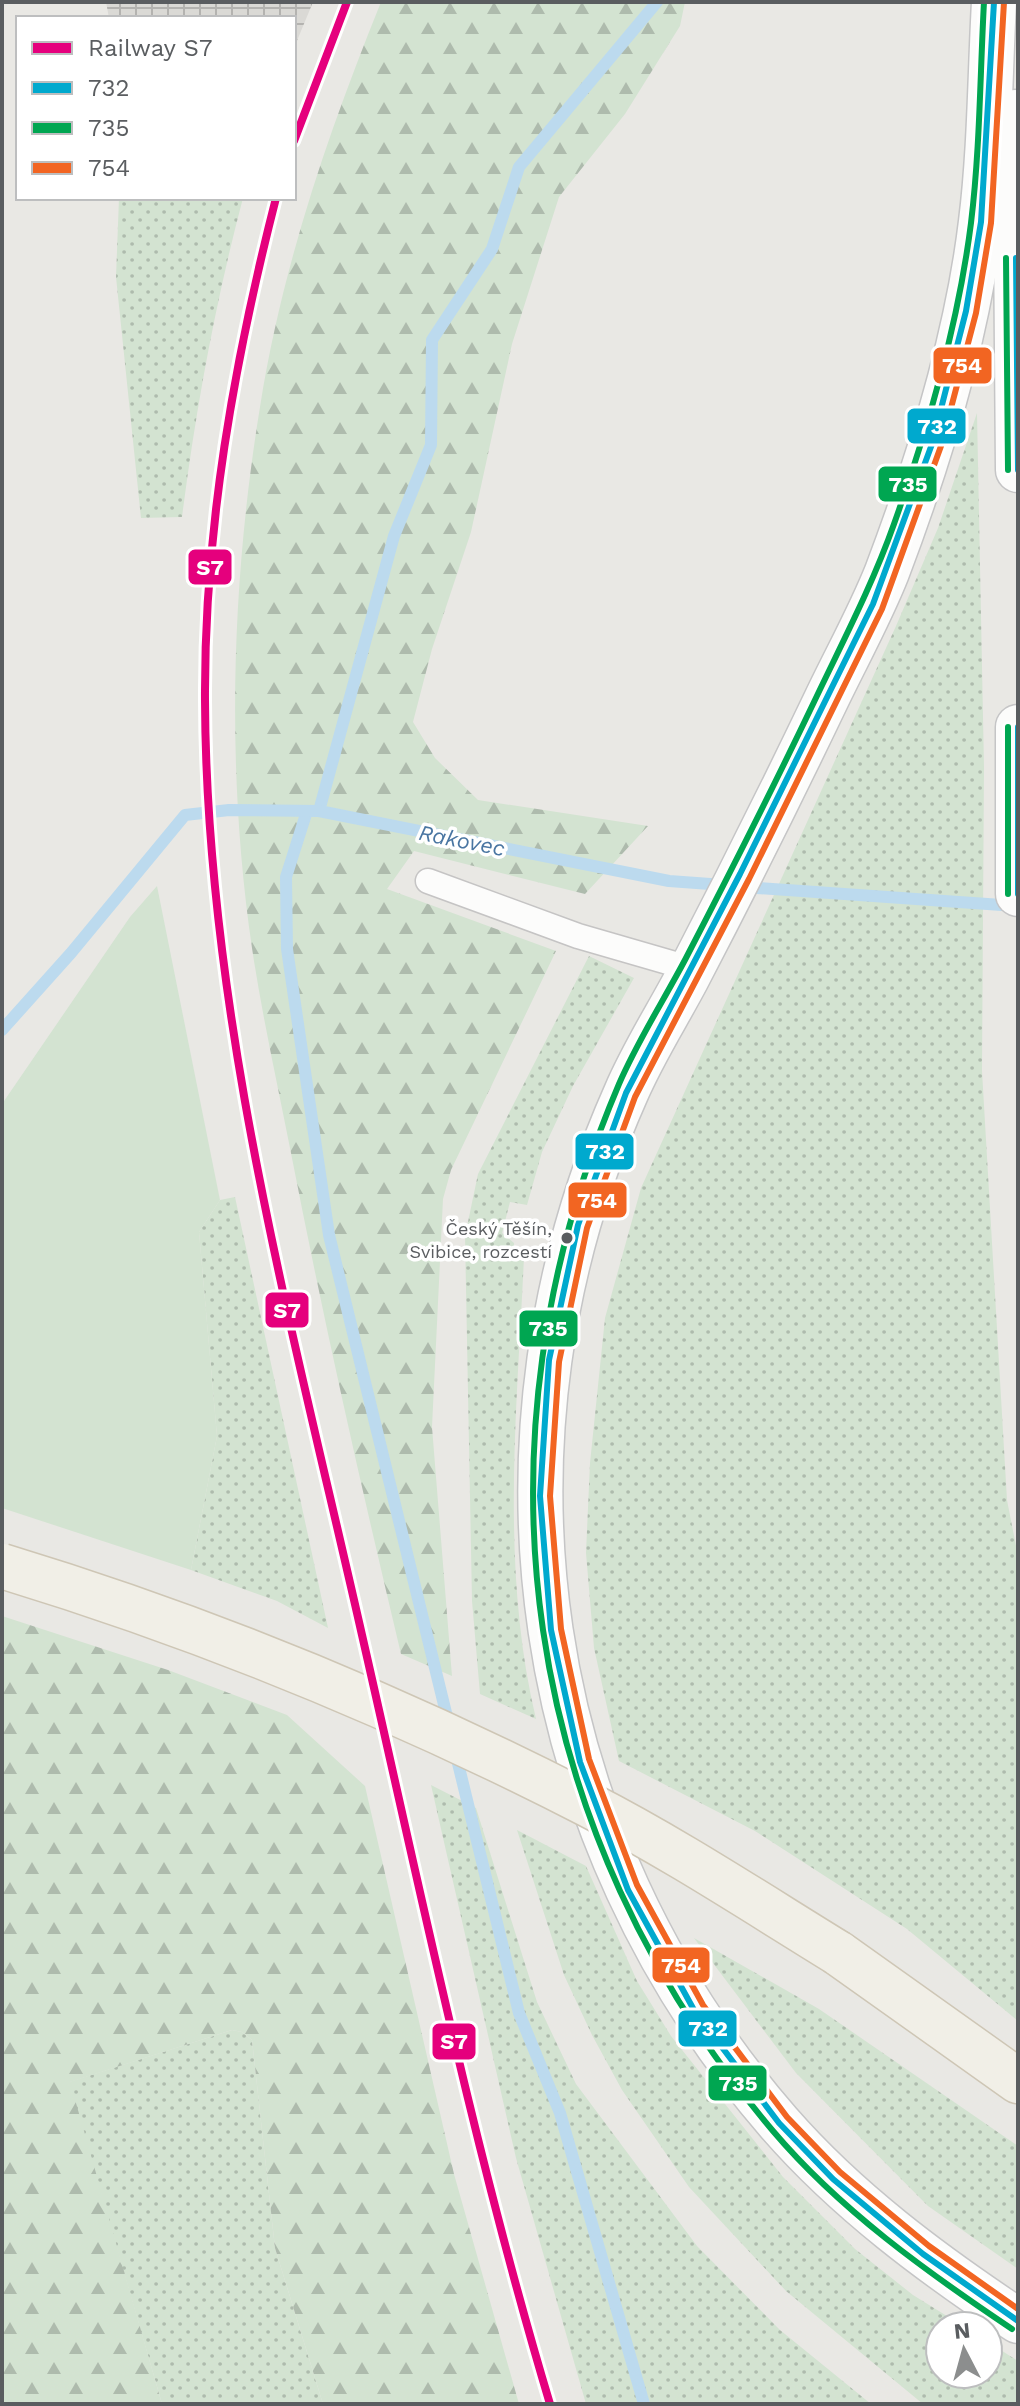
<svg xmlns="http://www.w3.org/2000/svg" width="1020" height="2406" font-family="'Work Sans',sans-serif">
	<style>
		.industrial { fill: url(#industrial-grid) }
		.grass { fill: url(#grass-dots) }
		.forest { fill: url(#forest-firs) }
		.garden { fill: #d3e3d1 }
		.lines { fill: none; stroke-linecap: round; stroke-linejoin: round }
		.stream { stroke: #bcdaee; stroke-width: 12 }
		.service-casing { stroke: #c5c4c4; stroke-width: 27 }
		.secondary-casing { stroke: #c5c5c6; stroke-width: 47 }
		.primary-casing { stroke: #cec6b5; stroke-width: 47 }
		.service { stroke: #fcfcfb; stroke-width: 24 }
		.secondary { stroke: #fcfcfb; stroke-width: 44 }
		.primary { stroke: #f1efe7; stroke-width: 44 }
		.primary-bridge-casing { stroke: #cec6b5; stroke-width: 47; stroke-linecap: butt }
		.primary-bridge { stroke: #f1efe7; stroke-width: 44 }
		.bus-1-casing { stroke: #fff; stroke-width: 12 }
		.bus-2-casing { stroke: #fff; stroke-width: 12 }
		.bus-3-casing { stroke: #fff; stroke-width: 12 }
		.bus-1 { stroke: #00a9ce; stroke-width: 6 }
		.bus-2 { stroke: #00a651; stroke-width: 6 }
		.bus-3 { stroke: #f26522; stroke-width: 6 }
		.rail-1-casing { stroke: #fff; stroke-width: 14 }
		.rail-1 { stroke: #e5007d; stroke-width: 8 }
		.bus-dot { fill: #5a5d60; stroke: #fff; stroke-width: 3 }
		.labels { text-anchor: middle; stroke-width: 7; stroke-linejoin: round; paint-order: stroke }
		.bus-label { font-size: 18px; fill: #5a5d60; stroke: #fff; text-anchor: end }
		.water-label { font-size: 22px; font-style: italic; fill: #4a76a2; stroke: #fff }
		.line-badge { stroke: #fff; stroke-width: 3 }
		.badge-label { font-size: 22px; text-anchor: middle; font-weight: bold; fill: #fff }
	</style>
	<defs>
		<pattern id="industrial-grid" width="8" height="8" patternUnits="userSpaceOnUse" patternTransform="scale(2)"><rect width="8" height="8" fill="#dad9d5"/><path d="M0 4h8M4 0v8" fill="none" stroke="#b4b3b0"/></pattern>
		<pattern id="grass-dots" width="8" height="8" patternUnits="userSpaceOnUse" patternTransform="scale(2)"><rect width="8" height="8" fill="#d3e3d1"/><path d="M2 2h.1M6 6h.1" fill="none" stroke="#aebbad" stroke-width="1.8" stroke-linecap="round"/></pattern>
		<pattern id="forest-firs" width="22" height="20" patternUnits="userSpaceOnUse" patternTransform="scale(2)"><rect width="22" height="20" fill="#d3e3d1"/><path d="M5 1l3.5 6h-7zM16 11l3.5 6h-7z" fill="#aebbad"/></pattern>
	</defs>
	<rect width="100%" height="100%" fill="#e9e8e4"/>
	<!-- industrial -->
	<polygon class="industrial" points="106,2 313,2 294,48 294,18 109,18"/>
	<!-- grass -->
	<g class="grass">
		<path d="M119,198h124c-28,106 -47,210 -61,319l-41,1 -25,-241z"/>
		<polygon points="977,413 984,767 982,1071 1007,1500 1018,1556 1018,2021 907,1929 755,1831 619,1761 594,1648 586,1553 590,1463 605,1318 641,1188 896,626 938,528"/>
		<path d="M589,956l45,22 -61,108 -31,66 -15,53 -17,-3 -8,31 12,10v11l10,3c-7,155 -24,310 12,462l-56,-25 -8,-93 -7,-365 13,-62z"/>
		<polygon points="235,1197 328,1628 277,1601 191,1570 217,1436 199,1232 220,1200"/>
		<polygon points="431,1785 476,1808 537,2002 576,2084 697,2246 780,2330 871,2404 586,2404 516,2158"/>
		<polygon points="517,1830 586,1866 637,1981 671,2036 783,2177 855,2249 913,2295 963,2326 940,2326 940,2374 988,2374 988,2342 1018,2361 1018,2404 923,2404 786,2291 689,2187 622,2090 592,2035 564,1975"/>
		<polygon points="694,1938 819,2009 1018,2146 1018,2269 928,2206 796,2073"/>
		<polygon points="232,2030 242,2032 252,2040 275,2248 323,2404 162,2404 69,2082"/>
	</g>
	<!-- forest -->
	<g class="forest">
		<path d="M381,2h304l-5,24 -55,88 -66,83 -47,147 -41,188 -39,117 -19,73 22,36 43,42 170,26 -63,68 -171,-43 -27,38 169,62 -105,219 -8,29 -11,228 20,249 -51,-22c-40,-168 -78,-336 -111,-506 -13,-66 -28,-133 -38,-200 -26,-177 -21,-364 8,-541 22,-140 68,-274 121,-405z"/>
		<polygon points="2,1616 168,1670 287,1715 365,1786 454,2174 519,2404 323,2404 275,2248 252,2040 242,2032 232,2030 70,2082 162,2404 2,2404"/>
	</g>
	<!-- garden -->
	<polygon class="garden" points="157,886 220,1200 199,1232 217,1436 191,1570 2,1508 2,1104 130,917"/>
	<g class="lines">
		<!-- stream -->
		<g class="stream">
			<polyline points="307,811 286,877 287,949 329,1235 449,1725"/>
			<polyline points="319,811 394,536 431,445 432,340 492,249 519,167 657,2"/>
			<polyline points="743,887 1016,906"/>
			<polyline points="2,1030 71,953 185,815 229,810 319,811 669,881 724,885"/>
			<polyline points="455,1751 519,2013 560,2113 644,2404"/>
		</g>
		<defs>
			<polyline id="service" points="428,881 578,936 692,969"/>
			<g id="secondary">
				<path d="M994,2c-4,73 -4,148 -13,220 -14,118 -52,239 -94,350 -17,43 -41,86 -61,128 -45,94 -91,186 -139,278 -20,38 -44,75 -61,115 -155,348 -97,742 153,1030 68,78 153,141 239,198"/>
				<polyline points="1015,112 1018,470"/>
				<polyline points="1018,727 1018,894"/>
			</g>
			<polyline id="primary" points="838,1953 1018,2081"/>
		</defs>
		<!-- service casing -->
		<use href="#service" class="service-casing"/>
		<!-- secondary casing -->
		<use href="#secondary" class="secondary-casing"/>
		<!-- primary casing -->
		<use href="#primary" class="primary-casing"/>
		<!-- service -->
		<use href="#service" class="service"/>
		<!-- secondary -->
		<use href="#secondary" class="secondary"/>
		<!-- primary -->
		<use href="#primary" class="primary"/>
		<defs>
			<path id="primary-bridge" d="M2,1566c201,61 398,142 585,238 86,44 168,98 251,149"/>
		</defs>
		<!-- primary-bridge casing -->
		<use href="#primary-bridge" class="primary-bridge-casing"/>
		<!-- primary-bridge -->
		<use href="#primary-bridge" class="primary-bridge"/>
		<defs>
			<g id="bus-1">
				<polyline points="994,2 981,222 966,311 932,444 873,604 740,874 626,1093 578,1225 549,1360 540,1496 551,1630 580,1762 628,1890 694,2010 779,2123 833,2179 923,2254 1018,2321"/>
				<polyline points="1016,258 1018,470"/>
				<polyline points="1018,727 1018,894"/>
			</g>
			<g id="bus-2">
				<path d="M984,2c-4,73 -4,147 -13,221 -13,103 -42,203 -77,301 -22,62 -52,119 -80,178 -41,86 -84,171 -128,256 -22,42 -48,82 -67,126 -154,361 -100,746 154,1047 67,79 154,141 239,198"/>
				<polyline points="1006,258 1008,470"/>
				<polyline points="1008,727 1008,894"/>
			</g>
			<polyline id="bus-3" points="1004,2 991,223 976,313 941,446 882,609 749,879 635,1097 587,1228 559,1362 550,1496 561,1629 589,1759 637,1885 703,2005 787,2117 840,2172 929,2246 1018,2309"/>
		</defs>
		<!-- bus-1 casing -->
		<use href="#bus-1" class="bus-1-casing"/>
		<!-- bus-2 casing -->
		<use href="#bus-2" class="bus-2-casing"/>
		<!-- bus-3 casing -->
		<use href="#bus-3" class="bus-3-casing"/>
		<!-- bus-1 -->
		<use href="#bus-1" class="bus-1"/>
		<!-- bus-2 -->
		<use href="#bus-2" class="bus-2"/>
		<!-- bus-3 -->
		<use href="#bus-3" class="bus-3"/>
		<defs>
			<g id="rail-1">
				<polyline points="294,141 347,2"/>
				<path d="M276,198c-42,164 -72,332 -71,502 1,315 88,630 157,935 59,258 112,516 188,769"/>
			</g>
		</defs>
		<!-- rail-1 casing -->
		<use href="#rail-1" class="rail-1-casing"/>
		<!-- rail-1 -->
		<use href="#rail-1" class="rail-1"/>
	</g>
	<!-- markers -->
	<circle class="bus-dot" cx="567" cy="1238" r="7"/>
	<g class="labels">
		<!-- bus labels -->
		<g class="bus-label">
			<text x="552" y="1235">Český Těšín,<tspan x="552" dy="23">Svibice, rozcestí</tspan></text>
		</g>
		<!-- water labels -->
		<g class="water-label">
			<text transform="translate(462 840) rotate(11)" y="8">Rakovec</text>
		</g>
	</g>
	<g class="line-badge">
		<rect x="932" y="346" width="61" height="39" rx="8" fill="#f26522"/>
		<rect x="906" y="407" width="61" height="38" rx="8" fill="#00a9ce"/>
		<rect x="877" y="465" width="61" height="38" rx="8" fill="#00a651"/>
		<rect x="187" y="548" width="46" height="38" rx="8" fill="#e5007d"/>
		<rect x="574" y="1132" width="61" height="39" rx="8" fill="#00a9ce"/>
		<rect x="567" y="1181" width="61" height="38" rx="8" fill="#f26522"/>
		<rect x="264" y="1291" width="46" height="38" rx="8" fill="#e5007d"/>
		<rect x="518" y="1309" width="61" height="39" rx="8" fill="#00a651"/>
		<rect x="651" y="1946" width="60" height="38" rx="8" fill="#f26522"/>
		<rect x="677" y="2009" width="61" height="39" rx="8" fill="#00a9ce"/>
		<rect x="431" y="2022" width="46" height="39" rx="8" fill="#e5007d"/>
		<rect x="707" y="2064" width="61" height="38" rx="8" fill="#00a651"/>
	</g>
	<g class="badge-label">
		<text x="962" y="373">754</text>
		<text x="937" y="434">732</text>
		<text x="908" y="492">735</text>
		<text x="210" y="575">S7</text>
		<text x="605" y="1159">732</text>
		<text x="597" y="1208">754</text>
		<text x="287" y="1318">S7</text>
		<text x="548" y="1336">735</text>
		<text x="681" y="1973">754</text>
		<text x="708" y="2036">732</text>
		<text x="454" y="2049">S7</text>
		<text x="738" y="2091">735</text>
	</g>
	<!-- border -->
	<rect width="1020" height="2406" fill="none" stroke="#5a5d60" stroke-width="8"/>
	<!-- legend -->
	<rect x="16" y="16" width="280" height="184" fill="#ffffff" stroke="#bdbebf" stroke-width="2"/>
	<rect x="32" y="42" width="40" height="12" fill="#e5007d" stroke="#bdbebf" stroke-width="2"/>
	<text x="88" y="56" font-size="24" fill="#5a5d60">Railway S7</text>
	<rect x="32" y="82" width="40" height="12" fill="#00a9ce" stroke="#bdbebf" stroke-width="2"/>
	<text x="88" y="96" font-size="24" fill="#5a5d60">732</text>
	<rect x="32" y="122" width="40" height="12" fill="#00a651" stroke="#bdbebf" stroke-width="2"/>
	<text x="88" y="136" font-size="24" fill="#5a5d60">735</text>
	<rect x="32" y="162" width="40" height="12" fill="#f26522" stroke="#bdbebf" stroke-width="2"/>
	<text x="88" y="176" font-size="24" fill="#5a5d60">754</text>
	<!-- north arrow -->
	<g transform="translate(964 2350) rotate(354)"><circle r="38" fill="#ffffff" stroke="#bdbebf" stroke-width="2"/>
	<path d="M0-6L14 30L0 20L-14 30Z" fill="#8c8e8e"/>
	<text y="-12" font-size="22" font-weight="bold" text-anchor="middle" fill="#5a5d60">N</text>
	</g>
</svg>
